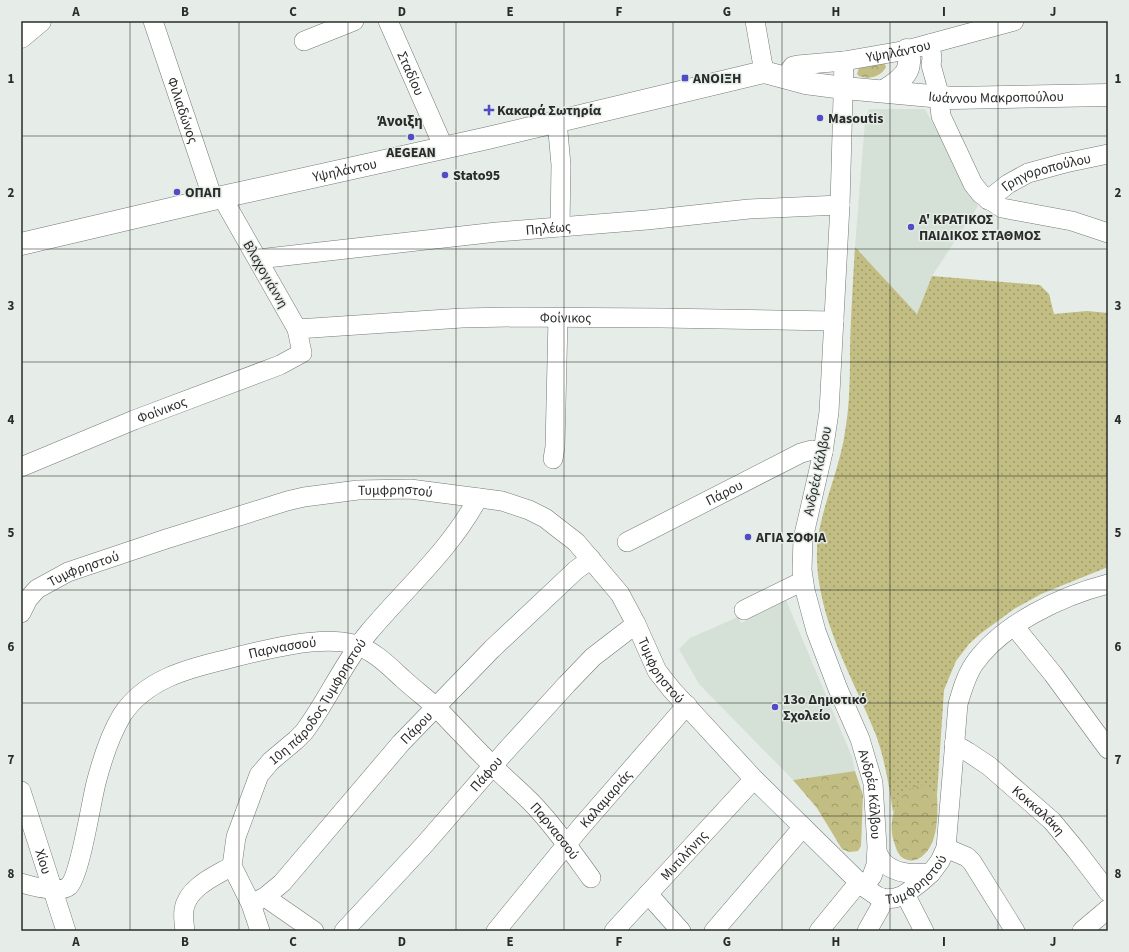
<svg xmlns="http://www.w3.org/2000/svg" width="1129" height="952" font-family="'Source Sans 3',sans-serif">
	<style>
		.built { fill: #d5e1d7 }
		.grass { fill: url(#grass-dots) }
		.forest { fill: url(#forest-crowns) }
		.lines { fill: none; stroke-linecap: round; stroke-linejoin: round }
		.minor-casing { stroke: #757a76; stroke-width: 20 }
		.major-casing { stroke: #757a76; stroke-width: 23 }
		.minor { stroke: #fff; stroke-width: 19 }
		.major { stroke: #fff; stroke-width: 22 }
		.grid { fill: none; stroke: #2a2c2a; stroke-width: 1; stroke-opacity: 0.55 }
		.poi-dot { fill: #514cc3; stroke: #e6ece7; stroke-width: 1.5 }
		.labels { text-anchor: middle; stroke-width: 3; stroke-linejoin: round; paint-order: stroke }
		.street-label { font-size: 14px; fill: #2a2c2a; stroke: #e6ece7 }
		.poi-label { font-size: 14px; font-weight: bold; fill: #2a2c2a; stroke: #e6ece7; text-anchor: start }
		.neighbourhood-label { font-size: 15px; font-weight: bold; fill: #2a2c2a; stroke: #e6ece7 }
		.neatline { fill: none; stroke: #2a2c2a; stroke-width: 1.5 }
		.grid-label { font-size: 13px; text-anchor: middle; font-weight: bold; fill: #2a2c2a }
	</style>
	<defs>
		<pattern id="grass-dots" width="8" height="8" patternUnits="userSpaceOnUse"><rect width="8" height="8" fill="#c2bd83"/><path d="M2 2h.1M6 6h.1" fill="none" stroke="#9e9a6b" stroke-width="1.8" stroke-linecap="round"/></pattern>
		<pattern id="forest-crowns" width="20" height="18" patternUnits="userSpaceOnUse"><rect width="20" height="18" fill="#c2bd83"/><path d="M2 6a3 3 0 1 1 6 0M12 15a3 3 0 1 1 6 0" fill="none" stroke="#9e9a6b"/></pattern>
	</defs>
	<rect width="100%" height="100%" fill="#e6ece7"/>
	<!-- built -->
	<g class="built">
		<polygon points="869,109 925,109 978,206 932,276 917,314 855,247 865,121"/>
		<polygon points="786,600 852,757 855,771 793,780 699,684 679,649 690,638 738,617 741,623"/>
	</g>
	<!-- grass -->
	<path class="grass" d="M855,247l62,67 15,-38 108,9 9,9 5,20 33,-3 21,2v254l-67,27 -27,15 -34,25 -11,10 -13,17 -12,29 -7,105 -3,-3 -32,5 -9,15c-4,-26 -8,-52 -17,-77 -20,-50 -49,-99 -57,-153 -2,-14 -3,-30 -1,-45 6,-36 22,-70 27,-105 5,-28 5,-57 5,-85 1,-33 3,-67 5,-100z"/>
	<!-- forest -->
	<g class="forest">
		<path d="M884,62l2,5c-5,10 -18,13 -27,9l-2,-2 2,-6z"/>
		<polygon points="855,771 863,795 861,846 858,851 849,852 842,849 817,808 793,780"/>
		<path d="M920,785l10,2 7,8c1,19 2,53 -19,64 -4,2 -11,2 -15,-1 -5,-3 -7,-10 -9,-16 -7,-23 2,-50 26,-57z"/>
	</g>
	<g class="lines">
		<defs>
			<g id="minor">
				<path id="s1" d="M153,21l60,178"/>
				<path id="s2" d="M388,21l56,127"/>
				<polyline points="755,21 764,72"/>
				<polyline points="304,41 354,21"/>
				<polyline points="930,44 932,58 931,65 938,90 941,116 973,184 981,194 1002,208 1072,221 1108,233"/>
				<path id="s3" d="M844,61l-4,144 -11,207 -6,40 -20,87 -1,31 3,20 11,41 22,58 22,50 13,44 4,64 -1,18 -4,11 -8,11"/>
				<path id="s4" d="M785,77l8,-11 5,-1 46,-4 63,-11 107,-29"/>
				<polyline points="557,121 561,165 560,227"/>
				<path id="s5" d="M988,200l20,-16 20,-11 37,-10 43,-9"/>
				<path id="s6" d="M258,259l239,-27 150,-12 102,-11 91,-4"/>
				<path id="s7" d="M297,329l165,-11 53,-1 147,1 172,3"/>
				<polyline points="553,459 555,447 558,318"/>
				<path id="s8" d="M21,467l113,-47 146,-55 22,-12 -5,-24 -75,-132"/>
				<path id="s9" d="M627,542l174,-89 11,-3 11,2"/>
				<polyline points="744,610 803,581"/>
				<path id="s10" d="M21,613l7,-14 9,-10 31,-17 98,-33 121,-38 17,-4 54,-7 52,-1 92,12 27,9 16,8 31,24 44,52 16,30 21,47 15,19 82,89 110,108 13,9 8,3 10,-1 9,-3 17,-13 10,-9 9,-12 6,-13 12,-144c4,-14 8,-28 16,-40 28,-40 87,-68 134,-80"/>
				<polyline points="1014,626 1053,674 1108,749"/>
				<path id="s11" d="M954,744l14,8 21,14 63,55 24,29 32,42"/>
				<path id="s12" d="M21,791l45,140"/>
				<polyline points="946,848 967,857 972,862 1015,931"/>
				<path d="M877,852c2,4 4,8 7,11 13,12 31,11 47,10"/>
				<path id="s13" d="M21,883c10,3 39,11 48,3 11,-11 22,-83 27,-103 6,-23 14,-48 26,-68 23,-35 64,-46 102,-55 35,-9 94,-25 129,-16 19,5 36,22 50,35 11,10 23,19 34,29 18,19 36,38 54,56 16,17 35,31 50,49 18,20 34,43 50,65"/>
				<polyline points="648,894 681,931"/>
				<polyline points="905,894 924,931"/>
				<polyline points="265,897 314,931"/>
				<path id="s14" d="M251,904l14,-7 17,-14 119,-140 91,-94 84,-79 15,-11"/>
				<path d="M185,931c-1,-7 -2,-15 -1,-22 4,-22 31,-33 48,-43"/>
				<path id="s15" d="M260,931l-9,-27 -19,-38 4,-29 23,-62 12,-14 25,-21 8,-8c24,-32 39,-69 65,-100 37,-44 82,-83 109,-134"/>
				<path id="s16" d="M344,931l80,-86 80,-92 63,-69 26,-27 43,-33"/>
				<path id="s17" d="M496,931l84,-103 107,-123"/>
				<path id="s18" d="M614,931l140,-152"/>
				<polyline points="714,931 803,827"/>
				<polyline points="819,931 859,882"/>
				<polyline points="867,931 880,908 883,898"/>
				<polyline points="1082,931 1108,909"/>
			</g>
			<g id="major">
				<polyline points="21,37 40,21"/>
				<path d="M884,91c9,-6 25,-15 25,-28 1,-4 -1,-9 -2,-13"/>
				<path id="s19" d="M21,244l192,-45 275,-61 276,-66 41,11 39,5 109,10 155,-3"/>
			</g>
		</defs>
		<!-- minor casing -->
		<use href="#minor" class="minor-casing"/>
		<!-- major casing -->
		<use href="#major" class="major-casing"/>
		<!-- minor -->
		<use href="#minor" class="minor"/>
		<!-- major -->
		<use href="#major" class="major"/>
	</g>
	<!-- grid -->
	<path class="grid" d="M130,21v910M239,21v910M348,21v910M456,21v910M564,21v910M673,21v910M782,21v910M890,21v910M998,21v910M21,136h1087M21,249h1087M21,362h1087M21,476h1087M21,590h1087M21,703h1087M21,816h1087"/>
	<!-- markers -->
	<g class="poi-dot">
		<rect x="681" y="74" width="8" height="8" rx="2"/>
		<path d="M487 104h4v4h4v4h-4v4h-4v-4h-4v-4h4z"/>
		<circle cx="820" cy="118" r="4"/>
		<circle cx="411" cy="137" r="4"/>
		<circle cx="445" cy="175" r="4"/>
		<circle cx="177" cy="192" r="4"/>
		<circle cx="911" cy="227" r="4"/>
		<circle cx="748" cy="537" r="4"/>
		<circle cx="775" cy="707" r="4"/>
	</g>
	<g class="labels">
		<!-- street labels -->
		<g class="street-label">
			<text dy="5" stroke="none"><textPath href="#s4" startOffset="120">Υψηλάντου</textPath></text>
			<text dy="5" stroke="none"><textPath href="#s2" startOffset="57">Σταδίου</textPath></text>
			<text dy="5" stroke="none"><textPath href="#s19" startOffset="997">Ιωάννου Μακροπούλου</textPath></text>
			<text dy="5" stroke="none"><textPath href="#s1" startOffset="94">Φιλιαδώνος</textPath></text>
			<text dy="5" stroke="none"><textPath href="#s19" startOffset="332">Υψηλάντου</textPath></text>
			<text dy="5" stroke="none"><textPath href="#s5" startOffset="66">Γρηγοροπούλου</textPath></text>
			<text dy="5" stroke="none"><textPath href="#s6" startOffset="292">Πηλέως</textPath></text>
			<text transform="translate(266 274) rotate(60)" y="5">Βλαχογιάννη</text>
			<text dy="5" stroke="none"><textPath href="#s7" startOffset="269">Φοίνικος</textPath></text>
			<text dy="5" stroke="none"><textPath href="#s8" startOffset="152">Φοίνικος</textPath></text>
			<text transform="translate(817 471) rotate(-78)" y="5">Ανδρέα Κάλβου</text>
			<text dy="5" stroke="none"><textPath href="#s10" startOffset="404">Τυμφρηστού</textPath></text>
			<text dy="5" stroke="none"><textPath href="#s9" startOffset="109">Πάρου</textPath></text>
			<text dy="5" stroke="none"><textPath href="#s10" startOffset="80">Τυμφρηστού</textPath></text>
			<text dy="5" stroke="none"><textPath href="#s13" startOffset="408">Παρνασσού</textPath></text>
			<text dy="5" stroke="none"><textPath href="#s10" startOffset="752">Τυμφρηστού</textPath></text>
			<text dy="5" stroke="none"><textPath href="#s15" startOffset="261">10η πάροδος Τυμφρηστού</textPath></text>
			<text dy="5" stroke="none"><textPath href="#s14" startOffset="243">Πάρου</textPath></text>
			<text dy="5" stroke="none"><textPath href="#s16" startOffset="212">Πάφου</textPath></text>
			<text dy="5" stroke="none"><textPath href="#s3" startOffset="748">Ανδρέα Κάλβου</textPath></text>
			<text dy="5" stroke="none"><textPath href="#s17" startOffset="172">Καλαμαριάς</textPath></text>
			<text dy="5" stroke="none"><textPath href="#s11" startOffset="108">Κοκκαλάκη</textPath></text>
			<text dy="5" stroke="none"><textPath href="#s13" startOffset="756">Παρνασσού</textPath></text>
			<text dy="5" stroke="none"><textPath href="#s18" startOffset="103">Μυτιλήνης</textPath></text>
			<text dy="5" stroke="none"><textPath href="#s12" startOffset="74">Χίου</textPath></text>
			<text dy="5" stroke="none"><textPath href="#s10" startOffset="1112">Τυμφρηστού</textPath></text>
		</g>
		<!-- poi labels -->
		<g class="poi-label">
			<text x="693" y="83">ΑΝΟΙΞΗ</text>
			<text x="497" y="115">Κακαρά Σωτηρία</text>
			<text x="828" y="123">Masoutis</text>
			<text x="411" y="157" text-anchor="middle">AEGEAN</text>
			<text x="453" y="180">Stato95</text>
			<text x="185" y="197">ΟΠΑΠ</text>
			<text x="919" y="224">Α' ΚΡΑΤΙΚΟΣ<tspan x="919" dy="16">ΠΑΙΔΙΚΟΣ ΣΤΑΘΜΟΣ</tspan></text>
			<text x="756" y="542">ΑΓΙΑ ΣΟΦΙΑ</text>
			<text x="783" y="704">13ο Δημοτικό<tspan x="783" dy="16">Σχολείο</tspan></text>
		</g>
		<!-- neighbourhood labels -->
		<g class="neighbourhood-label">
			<text x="400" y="126">Άνοιξη</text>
		</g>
	</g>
	<!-- border -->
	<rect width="1129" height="952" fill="none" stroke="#e6ece7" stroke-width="44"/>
	<rect x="22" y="22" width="1085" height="908" class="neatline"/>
	<g class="grid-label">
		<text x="76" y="16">A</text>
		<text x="185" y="16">B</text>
		<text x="293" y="16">C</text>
		<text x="402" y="16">D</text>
		<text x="510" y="16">E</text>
		<text x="619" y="16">F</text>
		<text x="727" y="16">G</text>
		<text x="836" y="16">H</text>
		<text x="944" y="16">I</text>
		<text x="1053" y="16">J</text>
		<text x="11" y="83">1</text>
		<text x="1118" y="83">1</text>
		<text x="11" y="197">2</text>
		<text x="1118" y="197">2</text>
		<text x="11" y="310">3</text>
		<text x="1118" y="310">3</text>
		<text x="11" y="424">4</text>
		<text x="1118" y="424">4</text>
		<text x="11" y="537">5</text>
		<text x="1118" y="537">5</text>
		<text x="11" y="651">6</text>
		<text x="1118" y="651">6</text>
		<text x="11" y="764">7</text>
		<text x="1118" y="764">7</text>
		<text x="11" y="878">8</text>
		<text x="1118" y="878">8</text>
		<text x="76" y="946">A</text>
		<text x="185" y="946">B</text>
		<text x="293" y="946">C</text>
		<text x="402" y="946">D</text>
		<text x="510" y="946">E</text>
		<text x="619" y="946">F</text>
		<text x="727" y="946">G</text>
		<text x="836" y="946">H</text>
		<text x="944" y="946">I</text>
		<text x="1053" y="946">J</text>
	</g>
</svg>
